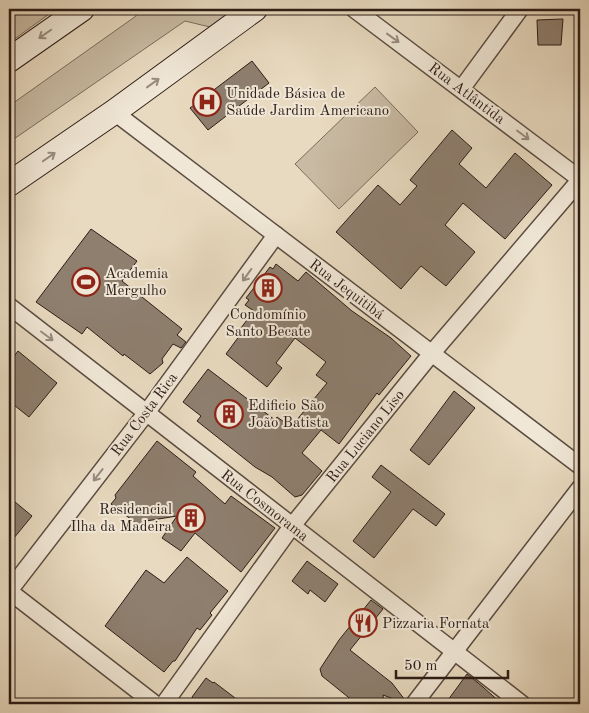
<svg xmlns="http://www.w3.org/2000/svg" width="589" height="713" font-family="'Old Standard TT',serif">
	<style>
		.green { fill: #c8baa3; stroke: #7a6c5d }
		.building { fill: #8e7f6f; stroke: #2c1d17 }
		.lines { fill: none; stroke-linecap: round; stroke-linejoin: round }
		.minor-casing { stroke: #5b4c41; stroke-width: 19 }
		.secondary-casing { stroke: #2c1d17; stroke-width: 26 }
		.minor { stroke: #f0e7d6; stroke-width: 16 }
		.secondary { stroke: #f0e7d6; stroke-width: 24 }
		.oneway { stroke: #988c80 }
		.labels { text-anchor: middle; stroke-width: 4; stroke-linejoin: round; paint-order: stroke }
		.poi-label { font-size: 15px; fill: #2c1d17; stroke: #f0e7d6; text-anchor: start }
		.street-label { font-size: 15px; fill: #2c1d17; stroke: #f0e7d6 }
	</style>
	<rect width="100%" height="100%" fill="#e8dac0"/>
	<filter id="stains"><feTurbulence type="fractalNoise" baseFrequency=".004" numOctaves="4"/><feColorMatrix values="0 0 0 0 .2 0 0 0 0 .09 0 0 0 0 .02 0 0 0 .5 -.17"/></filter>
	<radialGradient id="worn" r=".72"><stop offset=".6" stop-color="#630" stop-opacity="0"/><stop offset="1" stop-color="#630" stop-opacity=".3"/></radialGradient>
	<!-- green -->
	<g class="green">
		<polygon points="9,9 56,9 9,43"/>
		<polygon points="137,9 240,9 214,28 185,21 11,141 9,167 9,106 136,16"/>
		<polygon points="375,87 418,132 339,209 295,164"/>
	</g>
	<!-- building -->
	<g class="building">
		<polygon points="563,19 561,45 538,45 537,20"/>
		<polygon points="252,61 269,83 208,130 190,108"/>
		<polygon points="452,130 472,148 459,164 486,188 515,153 552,185 505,239 463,203 445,225 475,252 446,286 421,266 401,289 336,232 378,185 400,205 417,186 410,180"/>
		<polygon points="91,229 137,261 122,281 182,329 177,335 186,342 181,348 173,344 162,359 163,363 150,374 124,354 123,356 87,327 82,334 36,302"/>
		<polygon points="276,264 298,281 306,272 352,311 391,338 411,356 379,395 377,393 339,444 321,430 302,453 322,471 302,495 295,497 272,477 255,467 197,421 201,416 183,402 208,369 275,420 277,417 291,427 327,383 316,375 326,362 295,338 276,363 282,368 267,387 226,354 240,335 237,333 254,311 245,305 249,300 246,298 270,267 273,269"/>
		<polygon points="18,351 57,383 29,417 9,401 9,363"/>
		<polygon points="454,391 475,408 429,465 410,450"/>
		<polygon points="157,441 196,472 193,476 225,504 231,496 275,528 241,572 195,533 181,551 162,538 177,516 146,521 141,527 111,504 116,498 115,495"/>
		<polygon points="381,465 445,514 436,526 413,509 374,558 353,541 391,492 372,477"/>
		<polygon points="9,497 32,516 9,544"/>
		<polygon points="187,557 228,591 210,613 212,615 200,630 197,628 175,661 173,661 164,672 105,626 146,570 164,583"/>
		<polygon points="307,561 338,584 325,602 310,590 308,594 292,581"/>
		<polygon points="371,600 383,609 350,650 392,683 405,700 404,703 383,695 384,704 362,704 358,700 353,701 322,676 320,669 339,640"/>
		<polygon points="467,674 483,687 502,704 454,704 448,700"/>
		<polygon points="206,678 213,683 214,682 243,704 195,704 192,697"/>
	</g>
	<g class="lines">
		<defs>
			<g id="minor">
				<polyline points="354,9 580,179"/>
				<polyline points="462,88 520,9"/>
				<polyline points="114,112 580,466"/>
				<polyline points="9,306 522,704"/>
				<polyline points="9,591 147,412 276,235"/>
				<polyline points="9,591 155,704"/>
				<polyline points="164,704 292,526 432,353 580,180"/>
				<polyline points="414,704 580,488"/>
			</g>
			<g id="secondary">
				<polyline points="9,60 82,9"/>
				<polyline points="9,184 114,112 255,9"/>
			</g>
		</defs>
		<!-- minor casing -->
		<use href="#minor" class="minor-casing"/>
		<!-- secondary casing -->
		<use href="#secondary" class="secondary-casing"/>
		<!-- minor -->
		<use href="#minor" class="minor"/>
		<!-- secondary -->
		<use href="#secondary" class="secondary"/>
	</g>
	<!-- one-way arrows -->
	<defs><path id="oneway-shaft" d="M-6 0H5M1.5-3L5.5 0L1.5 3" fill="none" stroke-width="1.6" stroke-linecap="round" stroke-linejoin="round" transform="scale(1.25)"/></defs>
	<g class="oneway">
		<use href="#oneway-shaft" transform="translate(45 34) rotate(145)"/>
		<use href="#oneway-shaft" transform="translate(393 38) rotate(36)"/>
		<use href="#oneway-shaft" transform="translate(153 83) rotate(-36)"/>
		<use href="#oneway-shaft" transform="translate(523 135) rotate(37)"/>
		<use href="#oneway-shaft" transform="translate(49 157) rotate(-35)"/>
		<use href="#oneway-shaft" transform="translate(247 275) rotate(126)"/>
		<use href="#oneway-shaft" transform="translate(47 336) rotate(37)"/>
		<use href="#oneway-shaft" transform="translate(98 475) rotate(128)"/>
	</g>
	<!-- icons -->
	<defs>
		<symbol id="hospital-ring" viewBox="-11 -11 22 22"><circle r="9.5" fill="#f0e7d6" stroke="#8f2418" stroke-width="1.5"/><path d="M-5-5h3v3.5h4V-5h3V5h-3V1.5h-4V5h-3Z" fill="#8f2418"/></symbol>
		<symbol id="stadium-ring" viewBox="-11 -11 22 22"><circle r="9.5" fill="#f0e7d6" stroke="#8f2418" stroke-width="1.5"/><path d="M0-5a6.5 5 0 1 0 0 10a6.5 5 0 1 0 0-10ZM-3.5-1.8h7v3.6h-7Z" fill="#8f2418"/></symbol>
		<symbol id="building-ring" viewBox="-11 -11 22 22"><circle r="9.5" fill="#f0e7d6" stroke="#8f2418" stroke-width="1.5"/><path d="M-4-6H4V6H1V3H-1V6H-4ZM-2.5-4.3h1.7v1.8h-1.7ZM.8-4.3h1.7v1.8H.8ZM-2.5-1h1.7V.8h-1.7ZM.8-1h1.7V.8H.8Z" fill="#8f2418"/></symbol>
		<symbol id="restaurant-ring" viewBox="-11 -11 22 22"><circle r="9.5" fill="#f0e7d6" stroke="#8f2418" stroke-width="1.5"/><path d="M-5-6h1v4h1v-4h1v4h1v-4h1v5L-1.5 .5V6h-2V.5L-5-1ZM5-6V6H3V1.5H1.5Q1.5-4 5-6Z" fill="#8f2418"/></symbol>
	</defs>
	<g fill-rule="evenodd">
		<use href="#hospital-ring" x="191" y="86" width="32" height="32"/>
		<use href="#stadium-ring" x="70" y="266" width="32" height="32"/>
		<use href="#building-ring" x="252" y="272" width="32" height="32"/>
		<use href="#building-ring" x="213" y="398" width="32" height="32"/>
		<use href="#building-ring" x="175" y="502" width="32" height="32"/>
		<use href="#restaurant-ring" x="347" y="607" width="32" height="32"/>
	</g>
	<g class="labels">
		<!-- poi labels -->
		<g class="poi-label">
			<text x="226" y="98">Unidade Básica de<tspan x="226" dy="17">Saúde Jardim Americano</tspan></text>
			<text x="105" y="278">Academia<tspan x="105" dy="17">Mergulho</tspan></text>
			<text x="268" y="319" text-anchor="middle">Condomínio<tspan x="268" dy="17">Santo Becate</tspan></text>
			<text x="248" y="410">Edificio São<tspan x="248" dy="17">João Batista</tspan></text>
			<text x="172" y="514" text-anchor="end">Residencial<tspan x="172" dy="17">Ilha da Madeira</tspan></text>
			<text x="382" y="628">Pizzaria Fornata</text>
		</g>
		<!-- street labels -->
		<g class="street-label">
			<text transform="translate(467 93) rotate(37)" y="5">Rua Atlântida</text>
			<text transform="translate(347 289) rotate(37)" y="5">Rua Jequitibá</text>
			<text transform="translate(144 414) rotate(-53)" y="5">Rua Costa Rica</text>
			<text transform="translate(365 436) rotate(-51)" y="5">Rua Luciano Liso</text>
			<text transform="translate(265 505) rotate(38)" y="5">Rua Cosmorama</text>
		</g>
	</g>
	<!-- margin -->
	<rect width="589" height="713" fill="none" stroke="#e8dac0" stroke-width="30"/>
	<rect x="10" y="10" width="569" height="693" fill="none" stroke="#2c1d17" stroke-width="2.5"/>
	<rect x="15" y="15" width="559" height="683" fill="none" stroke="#2c1d17"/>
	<!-- scale -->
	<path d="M396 670v8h112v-8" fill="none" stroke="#2c1d17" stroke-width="2.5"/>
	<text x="404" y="670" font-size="15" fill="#2c1d17" stroke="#f0e7d6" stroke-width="4" paint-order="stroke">50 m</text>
	<rect width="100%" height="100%" filter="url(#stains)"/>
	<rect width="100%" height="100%" fill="url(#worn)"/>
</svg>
